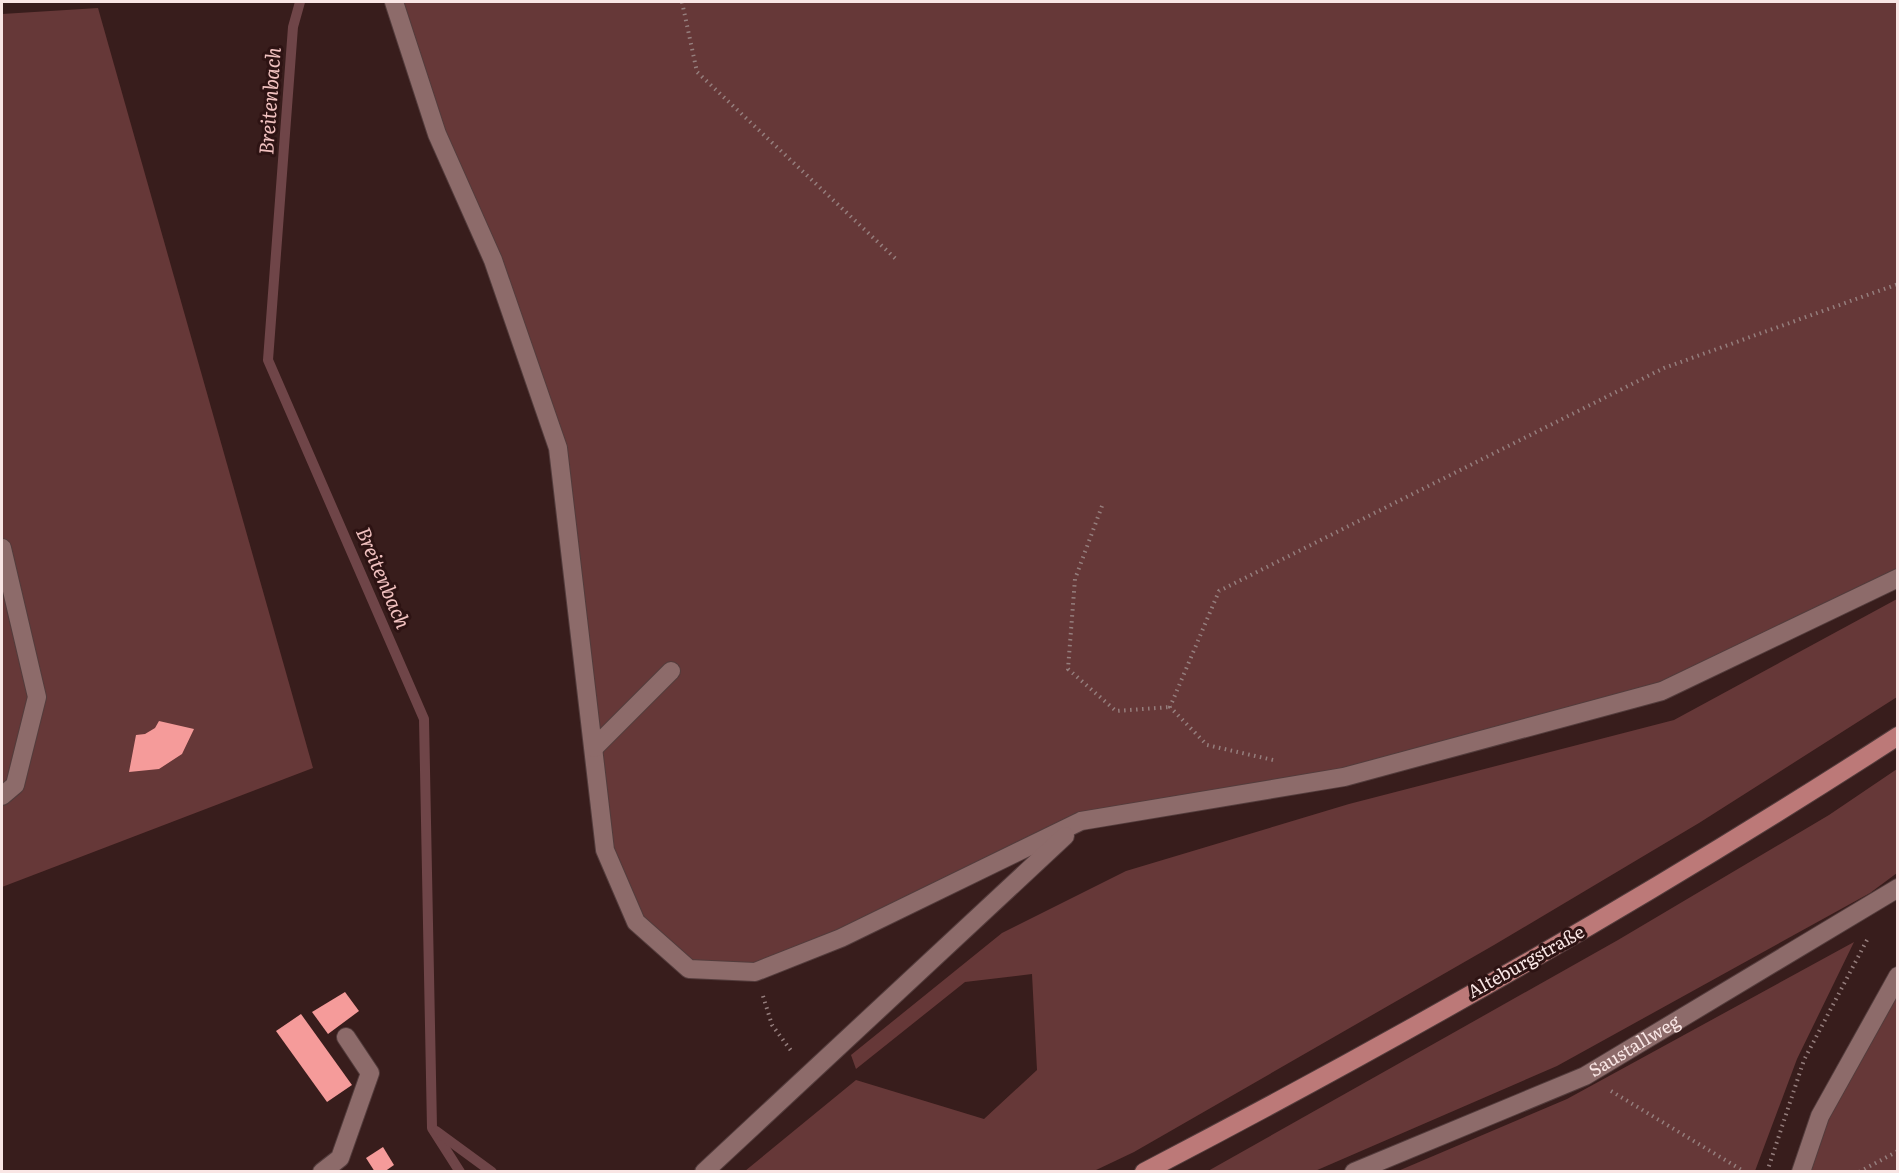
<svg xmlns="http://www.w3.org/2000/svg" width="1899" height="1173" font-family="Literata,serif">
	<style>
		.green { fill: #663838 }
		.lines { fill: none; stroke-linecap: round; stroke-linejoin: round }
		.stream { stroke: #6f4548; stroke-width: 10 }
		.building { fill: #f59b9a }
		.minor-casing { stroke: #533c3c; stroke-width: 20 }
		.major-casing { stroke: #533c3c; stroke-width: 20 }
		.path { stroke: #957e7d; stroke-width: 4; stroke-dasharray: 1.5 4.5; stroke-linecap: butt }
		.minor { stroke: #8d6b6a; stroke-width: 18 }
		.major { stroke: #bc7978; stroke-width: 18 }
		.labels { text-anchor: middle; stroke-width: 6; stroke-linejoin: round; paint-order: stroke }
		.street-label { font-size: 18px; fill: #f9e6e5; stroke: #2d1313 }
		.water-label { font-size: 20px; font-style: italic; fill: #f2c2c0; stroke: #2d1313 }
	</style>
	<rect width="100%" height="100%" fill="#381d1c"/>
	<!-- green -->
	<g class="green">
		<polygon points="394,2 1897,2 1897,578 1662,691 1344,777 1081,821 755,972 689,969 636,922 605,850 558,448"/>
		<polygon points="98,8 313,768 2,887 2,14"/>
		<polygon points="1897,599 1897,697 1699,823 1494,945 1134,1152 1094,1171 745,1171 856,1080 984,1119 1037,1070 1032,974 965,982 856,1069 851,1055 1002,933 1126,871 1349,804 1674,720"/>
		<polygon points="1897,769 1897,873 1870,893 1557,1066 1315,1171 1208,1171 1618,940 1829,815"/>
		<polygon points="1854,942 1797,1059 1755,1171 1398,1171 1567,1099"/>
		<polygon points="1897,991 1897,1171 1801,1172 1836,1092"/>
	</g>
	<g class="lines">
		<!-- stream -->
		<g class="stream">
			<polyline points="300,2 293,27 268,360 424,719 432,1128 460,1172"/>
			<polyline points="436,1131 492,1172"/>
		</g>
	</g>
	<!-- building -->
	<g class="building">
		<polygon points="159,721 194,729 182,754 159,769 129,772 136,735 145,734 155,728"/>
		<polygon points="345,992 359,1011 328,1034 312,1012"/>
		<polygon points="301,1014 352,1085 327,1102 276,1031"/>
		<polygon points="383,1147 394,1165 384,1172 375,1172 366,1158"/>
	</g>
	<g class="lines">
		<defs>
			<g id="minor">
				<polyline points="394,2 437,134 493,260 558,448 605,850 636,922 689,969 755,972 841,938 1081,821 1344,777 1662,691 1898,578"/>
				<polyline points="2,548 37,697 15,785 2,796"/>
				<polyline points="594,748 671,671"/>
				<polyline points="322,1172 340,1158 370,1073 346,1037"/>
				<polyline points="704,1172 1065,836"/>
				<path id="s1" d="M1354,1172l231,-96 313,-188"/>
				<polyline points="1801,1172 1820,1116 1898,976"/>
			</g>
			<path id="major" d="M1144,1172c257,-134 510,-278 754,-436"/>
		</defs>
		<!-- minor casing -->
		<use href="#minor" class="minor-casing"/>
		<!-- major casing -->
		<use href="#major" class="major-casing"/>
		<!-- path -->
		<g class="path">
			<polyline points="682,2 697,72 898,261"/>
			<polyline points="1102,506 1075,579 1068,669 1116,711 1170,707"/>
			<polyline points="1273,760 1207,745 1170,707 1219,591 1664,368 1898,284"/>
			<polyline points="763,996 772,1025 792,1052"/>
			<polyline points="1611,1091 1745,1172"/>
			<polyline points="1767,1172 1804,1060 1867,940"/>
			<polyline points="1859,1172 1898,1151"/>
		</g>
		<!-- minor -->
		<use href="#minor" class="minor"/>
		<!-- major -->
		<use href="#major" class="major"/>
	</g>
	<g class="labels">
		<!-- street labels -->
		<g class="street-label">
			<text transform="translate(1526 962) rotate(-29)" y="6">Alteburgstraße</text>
			<text dy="6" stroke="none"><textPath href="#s1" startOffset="308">Saustallweg</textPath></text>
		</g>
		<!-- water labels -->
		<g class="water-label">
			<text transform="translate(270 101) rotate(-86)" y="7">Breitenbach</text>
			<text transform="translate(383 578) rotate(67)" y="7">Breitenbach</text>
		</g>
	</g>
	<!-- border -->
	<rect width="1899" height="1173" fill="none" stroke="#f9e6e5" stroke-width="6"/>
</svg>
